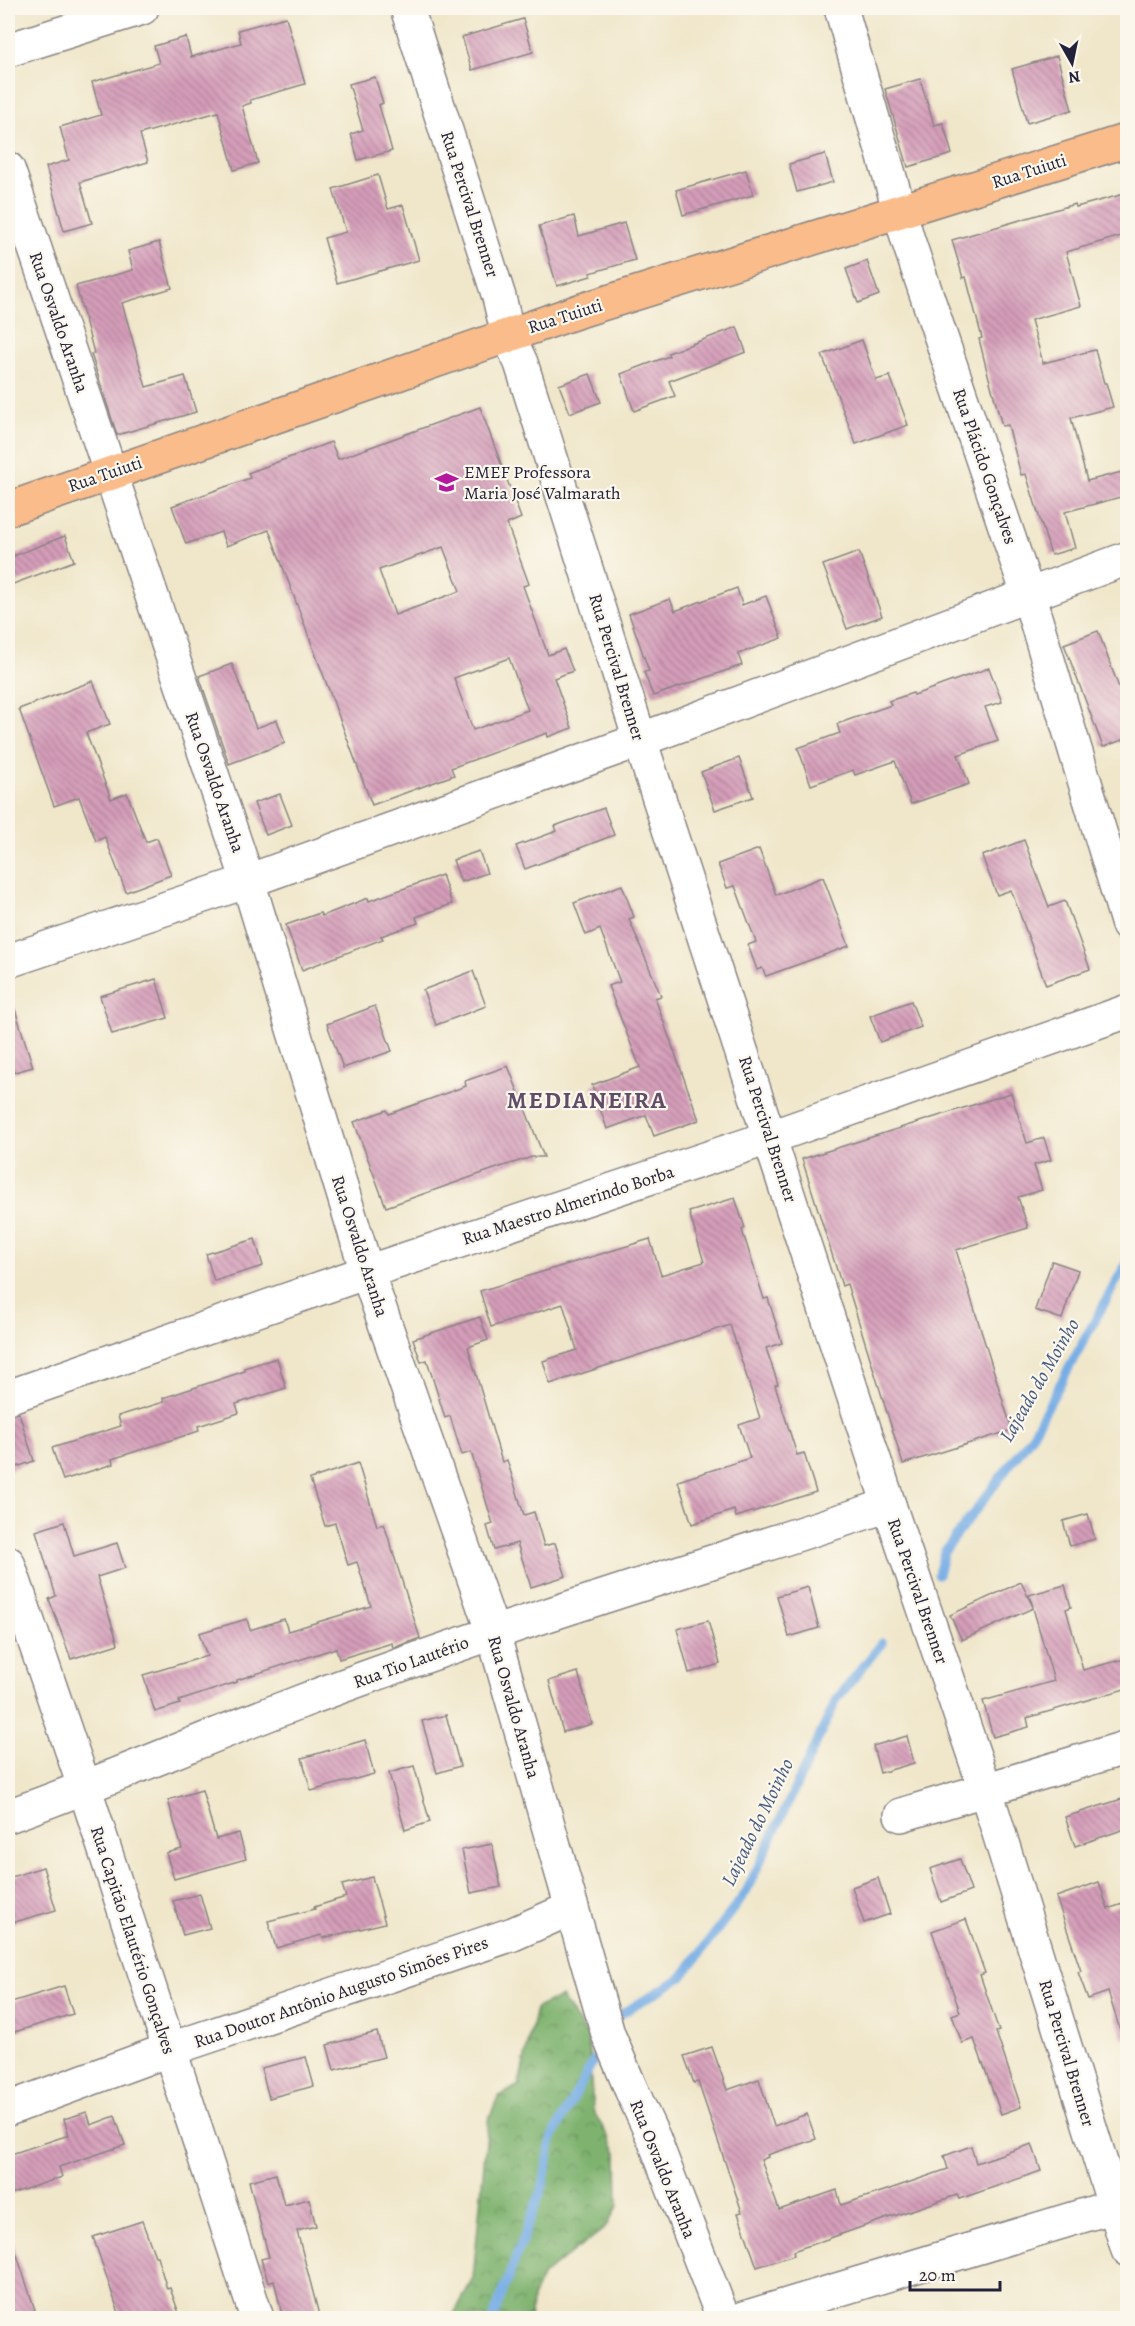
<svg xmlns="http://www.w3.org/2000/svg" width="1135" height="2326" font-family="Alegreya,serif">
	<style>
		.forest { fill: url(#forest-crowns); stroke: #506a54; stroke-width: 1.5 }
		.lines { fill: none; stroke-linecap: round; stroke-linejoin: round }
		.stream { stroke: #77ade5; stroke-width: 9 }
		.building { fill: url(#building-back-hatch); fill-rule: evenodd }
		.minor-casing { stroke: #898483; stroke-width: 36 }
		.major-casing { stroke: #898483; stroke-width: 36 }
		.minor { stroke: #fff; stroke-width: 33 }
		.major { stroke: #f9bc8a; stroke-width: 33 }
		.labels { text-anchor: middle; stroke-width: 4.5; stroke-linejoin: round; paint-order: stroke }
		.street-label { font-size: 18px; fill: #22223b; stroke: #fbf7ec }
		.poi-label { font-size: 18px; fill: #22223b; stroke: #fbf7ec; text-anchor: start }
		.water-label { font-size: 20px; font-style: italic; fill: #445a7f; stroke: #fbf7ec }
		.district-label { font-size: 24px; font-weight: bold; letter-spacing: 1.5px; fill: #614d67; stroke: #fbf7ec }
	</style>
	<defs>
		<pattern id="forest-crowns" width="20" height="18" patternUnits="userSpaceOnUse" patternTransform="scale(1.5)"><rect width="20" height="18" fill="#7eb26e"/><path d="M2 6a3 3 0 1 1 6 0M12 15a3 3 0 1 1 6 0" fill="none" stroke="#67905c"/></pattern>
		<pattern id="building-back-hatch" width="6" height="6" patternUnits="userSpaceOnUse" patternTransform="scale(1.5)"><rect width="6" height="6" fill="#d59db9"/><path d="M-1 5l2 2M0 0l6 6M5-1l2 2" fill="none" stroke="#ac8098"/></pattern>
	</defs>
	<rect width="100%" height="100%" fill="#fbf7ec"/>
	<filter id="ink" filterUnits="userSpaceOnUse"><feTurbulence type="fractalNoise" baseFrequency=".0167" numOctaves="2"/><feDisplacementMap in="SourceGraphic" scale="12" xChannelSelector="R" yChannelSelector="G"/><feConvolveMatrix kernelMatrix="1 2 1 2 8 2 1 2 1" color-interpolation-filters="sRGB"/></filter>
	<filter id="wash" filterUnits="userSpaceOnUse"><feTurbulence type="fractalNoise" baseFrequency=".008" numOctaves="4" result="noise"/><feDisplacementMap in="SourceGraphic" scale="24" xChannelSelector="R" yChannelSelector="G"/><feGaussianBlur stdDeviation="1.35" result="paint"/><feColorMatrix in="noise" values="0 0 0 0 0 0 0 0 0 0 0 0 0 0 0 0 0 1.4 0 .05"/><feComposite in="paint" operator="in"/></filter>
	<g filter="url(#wash)">
		<rect width="100%" height="100%" fill="#f0e7cb"/>
		<!-- forest -->
		<polygon class="forest" points="561,1997 588,2036 593,2110 617,2153 618,2206 605,2228 543,2275 532,2298 531,2318 452,2318 473,2278 488,2121 498,2097 519,2085 536,2008"/>
		<g class="lines">
			<!-- stream -->
			<g class="stream">
				<polyline points="938,1574 944,1552 1031,1437 1128,1260"/>
				<polyline points="614,2023 618,2016 682,1977 746,1892 837,1699 882,1643"/>
				<polyline points="493,2318 543,2186 552,2138 603,2043"/>
			</g>
		</g>
		<g id="blocks">
			<!-- building -->
			<g class="building">
				<polygon points="286,17 305,84 250,100 251,103 242,106 258,163 234,170 218,112 140,134 148,162 80,182 92,223 64,231 46,167 69,160 60,127 101,115 92,82 159,63 154,46 186,37 191,57 241,43 238,30"/>
				<polygon points="523,19 533,52 472,70 462,37"/>
				<polygon points="1057,56 1072,110 1027,123 1012,69"/>
				<polygon points="375,77 383,103 379,105 392,151 358,160 351,134 363,130 349,84"/>
				<polygon points="920,79 934,125 943,123 952,154 908,167 885,89"/>
				<polygon points="825,154 833,182 797,192 789,164"/>
				<polygon points="746,170 753,195 683,215 676,190"/>
				<polygon points="378,175 388,209 403,205 419,260 337,283 324,238 346,232 333,189"/>
				<polygon points="1128,193 1128,234 1066,252 1081,306 1031,320 1043,363 1095,350 1104,383 1106,383 1113,407 1071,418 1087,481 1122,472 1128,492 1128,495 1065,512 1075,548 1051,555 1026,474 1021,475 1008,425 1002,426 986,367 979,339 982,338 966,277 963,278 952,240 1075,204 1076,207"/>
				<polygon points="574,216 579,236 624,223 635,260 590,273 591,276 557,286 539,226"/>
				<polygon points="159,242 172,288 122,303 146,387 185,376 196,412 117,435 91,354 94,353 76,286 133,270 128,251"/>
				<polygon points="867,261 879,295 858,303 846,269"/>
				<polygon points="737,327 746,352 669,381 675,396 634,411 621,374 669,356 668,353"/>
				<polygon points="862,340 876,380 890,376 908,425 856,444 822,355"/>
				<polygon points="590,374 601,402 570,413 559,385"/>
				<path d="M480,407l41,111 -14,6 22,60 -6,2 25,69 16,-6 9,22 -19,7 18,50 -24,9 -1,-4 -96,35 3,7 -82,30 -103,-275 -43,16 -5,-14 -35,12 -14,-38 78,-28 -2,-5 83,-31 7,17zM443,547l17,44 -65,24 -16,-45zM509,658l19,52 -55,20 -19,-52z"/>
				<polygon points="65,536 74,561 8,586 8,558"/>
				<polygon points="859,552 882,616 847,629 823,565"/>
				<polygon points="737,588 742,605 766,596 782,638 738,654 742,665 653,696 644,672 649,671 629,614 670,599 675,611"/>
				<polygon points="1098,631 1128,712 1128,738 1103,747 1064,644"/>
				<polygon points="232,664 256,728 277,720 285,743 229,764 199,676"/>
				<polygon points="989,668 1002,702 985,707 998,741 958,755 969,784 911,804 895,761 855,775 853,770 811,785 798,748 840,733 837,724 891,705 889,701 913,693 914,695"/>
				<polygon points="93,681 110,724 86,733 111,799 127,793 146,842 157,838 171,875 126,892 105,837 96,841 79,797 54,806 19,709"/>
				<polygon points="739,758 753,797 715,810 701,772"/>
				<polygon points="280,794 292,825 266,835 254,803"/>
				<polygon points="604,808 614,835 525,869 516,846 557,831 555,826"/>
				<polygon points="1024,840 1049,907 1065,901 1090,969 1046,985 1011,890 997,895 982,856"/>
				<polygon points="759,849 776,895 823,877 849,946 766,976 762,968 757,970 748,945 756,942 735,886 727,888 718,864"/>
				<polygon points="479,851 487,873 461,882 453,860"/>
				<polygon points="442,875 452,904 416,917 418,923 381,936 383,939 302,970 286,925 320,913 322,916 368,898 369,901"/>
				<polygon points="622,885 634,917 629,919 661,996 655,998 699,1120 654,1136 646,1115 607,1129 592,1085 640,1067 608,986 620,982 600,929 586,935 574,903"/>
				<polygon points="473,971 486,1006 436,1025 423,990"/>
				<polygon points="156,979 168,1018 112,1034 100,996"/>
				<polygon points="911,1001 921,1027 880,1042 870,1016"/>
				<polygon points="8,1003 13,1003 33,1067 8,1074"/>
				<polygon points="375,1006 392,1051 343,1068 327,1024"/>
				<polygon points="508,1066 544,1157 532,1157 500,1167 386,1207 354,1122 387,1110 389,1114 466,1086 465,1081"/>
				<polygon points="1011,1093 1027,1143 1044,1138 1051,1160 1034,1165 1042,1190 1018,1197 1028,1228 956,1250 1012,1430 903,1464 847,1284 842,1286 802,1159"/>
				<polygon points="735,1198 745,1228 742,1230 764,1299 768,1298 782,1343 766,1348 778,1384 775,1385 797,1455 804,1453 816,1492 736,1517 734,1510 692,1524 678,1481 750,1458 739,1425 760,1418 730,1325 550,1384 543,1361 577,1350 563,1304 491,1327 480,1291 650,1239 661,1275 704,1262 689,1212"/>
				<polygon points="255,1239 263,1266 214,1281 206,1254"/>
				<polygon points="1052,1261 1078,1270 1062,1319 1035,1310"/>
				<polygon points="480,1317 488,1340 468,1347 502,1462 507,1460 524,1515 534,1512 544,1546 555,1543 566,1576 531,1587 517,1543 494,1550 487,1526 493,1524 471,1452 462,1455 450,1416 445,1418 427,1360 421,1362 413,1339"/>
				<polygon points="277,1358 286,1388 236,1404 239,1413 198,1426 199,1431 112,1459 113,1464 63,1480 52,1448 121,1426 118,1416 164,1402 163,1398 245,1371 244,1368"/>
				<polygon points="19,1413 34,1461 8,1470 8,1415"/>
				<polygon points="358,1463 377,1526 384,1524 420,1638 393,1648 392,1643 339,1659 336,1648 237,1680 237,1682 179,1701 180,1704 155,1712 143,1675 207,1656 199,1633 247,1619 250,1630 284,1619 288,1631 371,1606 357,1562 348,1565 335,1523 325,1526 310,1479"/>
				<polygon points="1088,1514 1095,1539 1070,1546 1063,1521"/>
				<polygon points="64,1522 74,1556 117,1543 125,1568 97,1577 118,1644 71,1659 49,1599 56,1596 36,1531"/>
				<polygon points="1021,1582 1033,1607 1029,1595 1065,1585 1071,1607 1066,1609 1083,1670 1128,1658 1128,1688 1027,1718 1029,1727 993,1737 983,1701 1054,1681 1033,1608 962,1640 950,1615"/>
				<polygon points="808,1587 819,1628 789,1637 777,1596"/>
				<polygon points="708,1621 720,1664 689,1673 677,1629"/>
				<polygon points="578,1672 592,1724 563,1732 549,1681"/>
				<polygon points="446,1715 460,1766 437,1773 422,1721"/>
				<polygon points="907,1736 914,1763 880,1773 873,1746"/>
				<polygon points="365,1740 374,1774 311,1791 302,1758"/>
				<polygon points="414,1766 430,1822 405,1830 389,1773"/>
				<polygon points="202,1790 216,1839 239,1833 246,1859 174,1879 166,1853 182,1849 168,1800"/>
				<polygon points="1128,1797 1128,1828 1075,1846 1065,1817"/>
				<polygon points="492,1844 501,1887 471,1893 462,1850"/>
				<polygon points="960,1859 971,1891 941,1902 930,1869"/>
				<polygon points="43,1867 56,1910 8,1924 8,1878"/>
				<polygon points="372,1877 385,1923 323,1938 322,1935 276,1948 268,1921 315,1909 314,1907 346,1897 342,1885"/>
				<polygon points="878,1878 890,1914 864,1923 852,1887"/>
				<polygon points="1099,1882 1108,1909 1128,1902 1128,2038 1123,2039 1108,1992 1088,1999 1078,1972 1081,1971 1056,1897"/>
				<polygon points="200,1894 210,1928 183,1935 173,1901"/>
				<polygon points="966,1919 985,1973 980,1975 999,2031 996,2032 1021,2107 1001,2114 974,2039 962,2043 952,2015 960,2012 932,1931"/>
				<polygon points="64,1986 73,2014 8,2034 8,2003"/>
				<polygon points="377,2032 384,2057 334,2070 327,2045"/>
				<polygon points="712,2047 727,2090 759,2079 774,2126 807,2114 816,2139 767,2155 768,2157 761,2160 779,2210 837,2190 841,2205 884,2191 948,2169 944,2156 971,2146 976,2163 1032,2144 1041,2171 959,2199 957,2195 873,2223 793,2251 794,2255 757,2267 738,2213 742,2212 698,2082 694,2083 684,2056"/>
				<polygon points="306,2057 314,2086 269,2098 261,2068"/>
				<polygon points="87,2112 91,2125 115,2116 125,2145 59,2167 62,2177 8,2195 8,2155 69,2135 64,2119"/>
				<polygon points="276,2174 284,2205 309,2199 316,2226 297,2231 320,2319 283,2319 274,2280 268,2282 261,2259 269,2257 249,2181"/>
				<polygon points="142,2221 155,2256 157,2256 167,2289 170,2288 181,2319 121,2319 93,2237"/>
				<polygon points="12,2240 35,2310 8,2319 8,2241"/>
			</g>
		</g>
	</g>
	<g filter="url(#ink)">
		<use href="#blocks" fill-opacity="0" stroke="#898483" stroke-width="1.5"/>
		<g class="lines">
			<defs>
				<g id="minor">
					<polyline points="407,8 499,297 508,335 521,363 640,740 889,1505 986,1791 1128,2250"/>
					<polyline points="841,8 908,240 1028,594 1128,925"/>
					<polyline points="8,50 142,8"/>
					<polyline points="8,169 248,881 367,1272 493,1633 608,2034 631,2089 654,2139 723,2318"/>
					<polyline points="8,961 248,881 640,740 1128,558"/>
					<polyline points="8,1397 367,1272 771,1137 1128,1011"/>
					<polyline points="8,1563 85,1789 257,2318"/>
					<polyline points="901,1815 1128,1747"/>
					<path d="M8,1816c96,-34 189,-75 284,-111 196,-75 398,-135 597,-200"/>
					<polyline points="8,2109 168,2050 513,1934 572,1908"/>
					<polyline points="744,2318 1128,2202"/>
				</g>
				<polyline id="major" points="8,509 579,311 1128,140"/>
			</defs>
			<!-- minor casing -->
			<use href="#minor" class="minor-casing"/>
			<!-- major casing -->
			<use href="#major" class="major-casing"/>
			<!-- minor -->
			<use href="#minor" class="minor"/>
			<!-- major -->
			<use href="#major" class="major"/>
		</g>
	</g>
	<!-- icons -->
	<defs>
		<symbol id="school-bare" viewBox="-9 -9 18 18"><path d="M0-5L7-2L0 1L-7-2ZM-4 1L0 2.5L4 1V4Q0 6-4 4Z" fill="#b5179e" stroke="#fbf7ec" stroke-width="2.5" paint-order="stroke"/></symbol>
	</defs>
	<g fill-rule="evenodd">
		<use href="#school-bare" x="430" y="466" width="33" height="33"/>
	</g>
	<g class="labels">
		<!-- street labels -->
		<g class="street-label">
			<text transform="translate(1029 171) rotate(-18)" y="6">Rua Tuiuti</text>
			<text transform="translate(470 204) rotate(72)" y="6">Rua Percival Brenner</text>
			<text transform="translate(565 316) rotate(-18)" y="6">Rua Tuiuti</text>
			<text transform="translate(59 322) rotate(71)" y="6">Rua Osvaldo Aranha</text>
			<text transform="translate(985 466) rotate(71)" y="6">Rua Plácido Gonçalves</text>
			<text transform="translate(105 474) rotate(-19)" y="6">Rua Tuiuti</text>
			<text transform="translate(617 667) rotate(73)" y="6">Rua Percival Brenner</text>
			<text transform="translate(215 782) rotate(71)" y="6">Rua Osvaldo Aranha</text>
			<text transform="translate(768 1129) rotate(72)" y="6">Rua Percival Brenner</text>
			<text transform="translate(568 1205) rotate(-18)" y="6">Rua Maestro Almerindo Borba</text>
			<text transform="translate(360 1246) rotate(72)" y="6">Rua Osvaldo Aranha</text>
			<text transform="translate(918 1591) rotate(71)" y="6">Rua Percival Brenner</text>
			<text transform="translate(411 1662) rotate(-20)" y="6">Rua Tio Lautério</text>
			<text transform="translate(514 1707) rotate(74)" y="6">Rua Osvaldo Aranha</text>
			<text transform="translate(133 1940) rotate(72)" y="6">Rua Capitão Elautério Gonçalves</text>
			<text transform="translate(341 1992) rotate(-19)" y="6">Rua Doutor Antônio Augusto Simões Pires</text>
			<text transform="translate(1067 2053) rotate(73)" y="6">Rua Percival Brenner</text>
			<text transform="translate(663 2169) rotate(68)" y="6">Rua Osvaldo Aranha</text>
		</g>
		<!-- poi labels -->
		<g class="poi-label">
			<text x="464" y="478">EMEF Professora<tspan x="464" dy="21">Maria José Valmarath</tspan></text>
		</g>
		<!-- water labels -->
		<g class="water-label">
			<text transform="translate(1039 1380) rotate(-60)" y="7">Lajeado do Moinho</text>
			<text transform="translate(757 1822) rotate(-64)" y="7">Lajeado do Moinho</text>
		</g>
		<!-- district labels -->
		<g class="district-label">
			<text x="587" y="1108">MEDIANEIRA</text>
		</g>
	</g>
	<!-- margin -->
	<rect width="1135" height="2326" fill="none" stroke="#fbf7ec" stroke-width="30"/>
	<!-- north arrow -->
	<g transform="translate(1072 63) rotate(171)" stroke="#fbf7ec" stroke-width="4.5" paint-order="stroke">
	<path d="M0-4.5L10 22L0 15L-10 22Z" fill="#22223b"/>
	<text y="-9" font-size="16" font-weight="bold" text-anchor="middle" fill="#22223b">N</text>
	</g>
	<!-- scale -->
	<path d="M910 2281v9h90v-9" fill="none" stroke="#22223b" stroke-width="3"/>
	<text x="919" y="2281" font-size="18" fill="#22223b" stroke="#fbf7ec" stroke-width="4.5" paint-order="stroke">20 m</text>
</svg>
